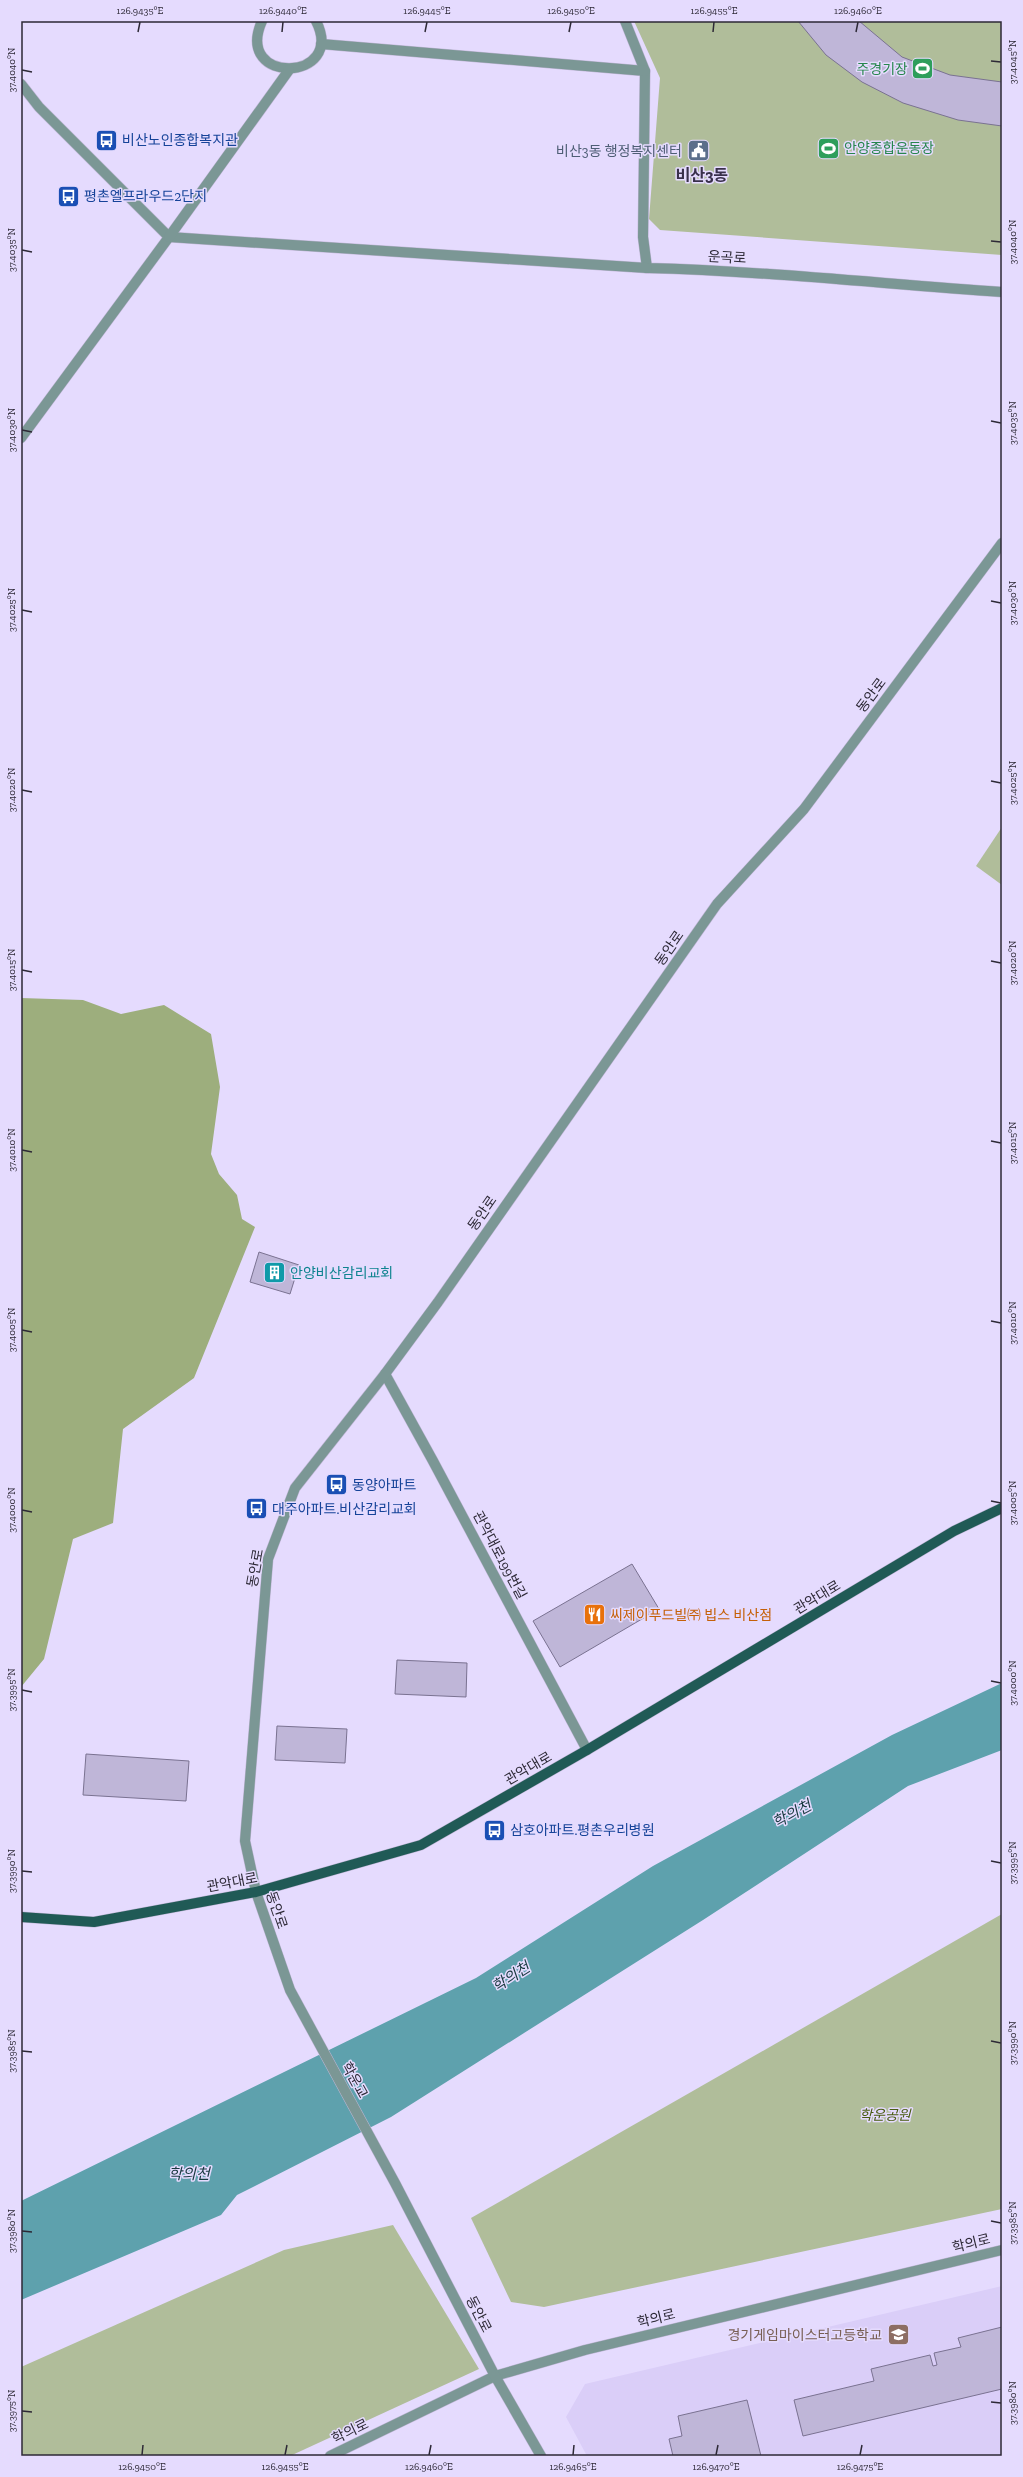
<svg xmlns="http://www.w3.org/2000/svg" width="1023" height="2477" font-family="'Zilla Slab','Noto Sans KR',serif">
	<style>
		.built { fill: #dacef8 }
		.green { fill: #b0bd9a }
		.forest { fill: #9dae7d }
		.water { fill: #5ea1ad }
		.building { fill: #bfb6d8; stroke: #7a7291 }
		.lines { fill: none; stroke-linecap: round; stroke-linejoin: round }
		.minor-casing { stroke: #c0b7d6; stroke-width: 11 }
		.tertiary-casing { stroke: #c0b7d6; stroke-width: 11 }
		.primary-casing { stroke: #c0b7d6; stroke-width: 11 }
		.minor { stroke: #7b9795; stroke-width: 10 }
		.tertiary { stroke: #7b9795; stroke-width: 10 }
		.primary { stroke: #205a56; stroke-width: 10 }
		.ticks { fill: none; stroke: #2d2936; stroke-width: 1.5 }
		.labels { text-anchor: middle; stroke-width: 3; stroke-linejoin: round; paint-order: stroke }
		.leisure-label { font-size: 14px; fill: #27864d; stroke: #e5dbfe; text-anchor: end }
		.transit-label { font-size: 14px; fill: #164399; stroke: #e5dbfe; text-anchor: start }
		.service-label { font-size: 14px; fill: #4e5e75; stroke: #e5dbfe; text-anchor: end }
		.street-label { font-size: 14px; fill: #2d2936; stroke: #e5dbfe }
		.culture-label { font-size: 14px; fill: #0d838f; stroke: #e5dbfe; text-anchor: start }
		.food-label { font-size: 14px; fill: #c56008; stroke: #e5dbfe; text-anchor: start }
		.park-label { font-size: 14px; font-style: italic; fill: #495c11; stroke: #e5dbfe }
		.education-label { font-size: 14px; fill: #785e54; stroke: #e5dbfe; text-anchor: end }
		.water-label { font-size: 15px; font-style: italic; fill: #17383e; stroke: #e5dbfe }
		.quarter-label { font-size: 16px; font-weight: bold; fill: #39304b; stroke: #e5dbfe }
		.neatline { fill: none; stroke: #2d2936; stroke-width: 1.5 }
		.ticks-label { font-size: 10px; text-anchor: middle; fill: #2d2936 }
	</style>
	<rect width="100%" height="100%" fill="#e5dbfe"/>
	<!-- built -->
	<polygon class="built" points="1002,2286 1002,2456 587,2456 566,2417 585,2384"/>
	<!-- green -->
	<g class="green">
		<polygon points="634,21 1002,21 1002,255 660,230 649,219 660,78"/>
		<polygon points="1002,827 1002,885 976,866"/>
		<polygon points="1002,1914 1002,2209 544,2307 511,2302 471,2218"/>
		<polygon points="393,2225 479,2369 290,2456 21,2456 21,2367 284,2250"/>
	</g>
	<!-- forest -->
	<polygon class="forest" points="21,998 83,1000 121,1014 164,1005 211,1034 220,1087 211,1154 219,1174 237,1195 242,1219 255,1227 194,1378 123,1429 113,1523 73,1539 44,1659 21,1687"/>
	<!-- water -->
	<polygon class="water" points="1002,1683 1002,1750 908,1786 703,1920 391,2117 237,2195 221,2215 21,2300 21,2201 476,1978 653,1866 892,1735"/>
	<!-- building -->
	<g class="building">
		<polygon points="798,21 859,21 902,57 950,75 1002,82 1002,126 958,120 903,103 862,82 826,55"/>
		<polygon points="259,1252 299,1265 290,1294 250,1282"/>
		<polygon points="632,1564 659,1609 560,1667 533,1621"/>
		<polygon points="397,1660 467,1663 466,1697 395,1694"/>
		<polygon points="277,1726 347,1729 345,1763 275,1760"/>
		<polygon points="86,1754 189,1761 186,1801 83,1795"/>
		<polygon points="1002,2327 1002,2389 803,2436 794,2400 874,2381 871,2369 930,2355 933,2366 937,2365 934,2353 961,2347 958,2338"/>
		<polygon points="747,2400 761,2456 673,2456 669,2439 682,2436 678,2416"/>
	</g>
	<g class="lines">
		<defs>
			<g id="minor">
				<path d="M262,21c-29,65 85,61 54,0"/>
				<path d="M625,21l20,50 -2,166 4,31c119,3 237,16 355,24"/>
				<polyline points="321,44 645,71"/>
				<polyline points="21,84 39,107 169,237 21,438"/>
				<polyline points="169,237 647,268"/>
				<polyline points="169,237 289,70"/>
				<polyline points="385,1374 433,1461 587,1750"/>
			</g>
			<g id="tertiary">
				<polyline points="330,2456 495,2376 585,2350 1002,2250"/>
				<polyline points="541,2456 495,2376 395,2183 290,1990 256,1892 245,1841 268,1559 295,1488 385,1374 438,1302 717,904 804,809 1002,543"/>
			</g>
			<polyline id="primary" points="21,1917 94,1922 256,1892 421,1845 587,1750 954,1531 1002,1508"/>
		</defs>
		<!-- minor casing -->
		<use href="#minor" class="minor-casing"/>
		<!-- tertiary casing -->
		<use href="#tertiary" class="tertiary-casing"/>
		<!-- primary casing -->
		<use href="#primary" class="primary-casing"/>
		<!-- minor -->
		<use href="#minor" class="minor"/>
		<!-- tertiary -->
		<use href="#tertiary" class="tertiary"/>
		<!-- primary -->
		<use href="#primary" class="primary"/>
	</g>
	<!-- ticks -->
	<path class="ticks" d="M138,32l2,-10M282,32l1,-10M425,32l2,-10M569,32l2,-10M713,32l1,-10M856,32l2,-10M991,61l10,1M22,70l10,2M991,241l10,1M22,250l10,2M991,421l10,2M22,430l10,2M991,601l10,2M22,610l10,2M991,781l10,2M22,790l10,2M991,961l10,2M22,970l10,2M991,1141l10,2M22,1150l10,2M991,1321l10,2M22,1330l10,2M991,1501l10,2M22,1510l10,2M991,1681l10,2M22,1690l10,2M991,1861l10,2M22,1871l10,1M991,2041l10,2M22,2051l10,1M991,2221l10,2M22,2231l10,1M991,2402l10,1M22,2411l10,1M142,2455l1,-10M285,2455l2,-10M429,2455l2,-10M573,2455l1,-10M716,2455l2,-10M860,2455l2,-10"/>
	<!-- icons -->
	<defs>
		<symbol id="stadium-square" viewBox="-11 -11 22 22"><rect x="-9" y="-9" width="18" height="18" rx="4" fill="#2e9e5b" stroke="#e5dbfe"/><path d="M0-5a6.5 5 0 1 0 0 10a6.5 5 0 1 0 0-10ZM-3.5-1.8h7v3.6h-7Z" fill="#fff"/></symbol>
		<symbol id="bus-square" viewBox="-11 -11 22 22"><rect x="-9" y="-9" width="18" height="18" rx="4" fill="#1a4fb4" stroke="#e5dbfe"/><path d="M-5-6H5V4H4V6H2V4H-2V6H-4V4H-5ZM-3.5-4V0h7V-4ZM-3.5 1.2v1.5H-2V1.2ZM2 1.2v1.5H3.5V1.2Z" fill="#fff"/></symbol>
		<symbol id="civic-square" viewBox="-11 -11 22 22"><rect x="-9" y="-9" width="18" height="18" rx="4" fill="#5c6f8a" stroke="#e5dbfe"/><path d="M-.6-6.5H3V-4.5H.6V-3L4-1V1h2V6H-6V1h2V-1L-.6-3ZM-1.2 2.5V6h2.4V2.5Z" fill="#fff"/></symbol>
		<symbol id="building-square" viewBox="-11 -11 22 22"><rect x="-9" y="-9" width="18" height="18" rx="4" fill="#0f9aa8" stroke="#e5dbfe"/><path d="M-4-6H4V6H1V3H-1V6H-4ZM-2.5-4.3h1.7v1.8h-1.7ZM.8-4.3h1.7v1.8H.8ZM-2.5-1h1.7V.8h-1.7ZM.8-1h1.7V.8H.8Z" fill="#fff"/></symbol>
		<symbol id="restaurant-square" viewBox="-11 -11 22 22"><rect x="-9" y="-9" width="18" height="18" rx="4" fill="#e8710a" stroke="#e5dbfe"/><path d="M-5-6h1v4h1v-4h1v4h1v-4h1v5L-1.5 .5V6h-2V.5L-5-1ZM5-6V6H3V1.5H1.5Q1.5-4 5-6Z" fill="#fff"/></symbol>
		<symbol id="school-square" viewBox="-11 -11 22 22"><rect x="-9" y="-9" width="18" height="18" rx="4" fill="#8d6e63" stroke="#e5dbfe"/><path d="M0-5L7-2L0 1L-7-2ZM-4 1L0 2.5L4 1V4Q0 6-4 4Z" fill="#fff"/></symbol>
	</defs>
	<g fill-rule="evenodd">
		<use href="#stadium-square" x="910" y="56" width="25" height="25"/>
		<use href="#bus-square" x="94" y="128" width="25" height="25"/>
		<use href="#stadium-square" x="816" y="136" width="25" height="25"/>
		<use href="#civic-square" x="686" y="138" width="25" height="25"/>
		<use href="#bus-square" x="56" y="184" width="25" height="25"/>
		<use href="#building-square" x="262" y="1260" width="25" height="25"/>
		<use href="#bus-square" x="324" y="1472" width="25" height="25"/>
		<use href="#bus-square" x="244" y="1496" width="25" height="25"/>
		<use href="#restaurant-square" x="582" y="1602" width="25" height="25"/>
		<use href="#bus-square" x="482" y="1818" width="25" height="25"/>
		<use href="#school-square" x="886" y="2322" width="25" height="25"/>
	</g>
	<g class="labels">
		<!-- leisure labels -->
		<g class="leisure-label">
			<text x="908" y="74">주경기장</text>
			<text x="844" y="153" text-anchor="start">안양종합운동장</text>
		</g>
		<!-- transit labels -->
		<g class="transit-label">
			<text x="122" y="145">비산노인종합복지관</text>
			<text x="84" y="201">평촌엘프라우드2단지</text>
			<text x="352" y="1490">동양아파트</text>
			<text x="272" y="1514">대주아파트.비산감리교회</text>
			<text x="510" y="1835">삼호아파트.평촌우리병원</text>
		</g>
		<!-- service labels -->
		<g class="service-label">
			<text x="682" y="156">비산3동 행정복지센터</text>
		</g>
		<!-- street labels -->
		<g class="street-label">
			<text transform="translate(727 257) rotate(3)" y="5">운곡로</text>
			<text transform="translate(871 695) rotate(-53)" y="5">동안로</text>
			<text transform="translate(669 948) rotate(-55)" y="5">동안로</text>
			<text transform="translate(482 1213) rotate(-55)" y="5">동안로</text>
			<text transform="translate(500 1555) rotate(62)" y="5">관악대로199번길</text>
			<text transform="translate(255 1568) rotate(-80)" y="5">동안로</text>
			<text transform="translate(817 1597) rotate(-31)" y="5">관악대로</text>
			<text transform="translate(528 1768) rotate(-30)" y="5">관악대로</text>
			<text transform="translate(232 1882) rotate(-11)" y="5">관악대로</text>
			<text transform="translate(277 1910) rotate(71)" y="5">동안로</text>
			<text transform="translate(355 2080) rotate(61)" y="5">학운교</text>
			<text transform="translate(971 2243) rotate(-14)" y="5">학의로</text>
			<text transform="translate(479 2314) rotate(63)" y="5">동안로</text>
			<text transform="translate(656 2318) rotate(-14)" y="5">학의로</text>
			<text transform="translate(350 2431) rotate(-26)" y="5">학의로</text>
		</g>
		<!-- culture labels -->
		<g class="culture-label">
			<text x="290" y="1278">안양비산감리교회</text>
		</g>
		<!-- food labels -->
		<g class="food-label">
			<text x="610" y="1620">씨제이푸드빌㈜ 빕스 비산점</text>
		</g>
		<!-- park labels -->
		<g class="park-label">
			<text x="885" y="2120">학운공원</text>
		</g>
		<!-- education labels -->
		<g class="education-label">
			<text x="882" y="2340">경기게임마이스터고등학교</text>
		</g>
		<!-- water labels -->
		<g class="water-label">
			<text transform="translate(792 1814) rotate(-28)" y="5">학의천</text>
			<text transform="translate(511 1977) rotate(-33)" y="5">학의천</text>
			<text x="189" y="2179">학의천</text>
		</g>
		<!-- quarter labels -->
		<g class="quarter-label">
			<text x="702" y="181">비산3동</text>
		</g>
	</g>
	<!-- border -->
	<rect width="1023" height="2477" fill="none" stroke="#e5dbfe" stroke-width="44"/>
	<rect x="22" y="22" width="979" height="2433" class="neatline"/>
	<g class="ticks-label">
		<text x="140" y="14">126.9435°E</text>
		<text x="283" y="14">126.9440°E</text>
		<text x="427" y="14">126.9445°E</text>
		<text x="571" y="14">126.9450°E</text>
		<text x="714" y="14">126.9455°E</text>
		<text x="858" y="14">126.9460°E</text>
		<text transform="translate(1012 62) rotate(-90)" y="4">37.4045°N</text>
		<text transform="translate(11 70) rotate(-90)" y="4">37.4040°N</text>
		<text transform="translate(1012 242) rotate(-90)" y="4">37.4040°N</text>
		<text transform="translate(11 250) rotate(-90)" y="4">37.4035°N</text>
		<text transform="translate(1012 423) rotate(-90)" y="4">37.4035°N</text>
		<text transform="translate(11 430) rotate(-90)" y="4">37.4030°N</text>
		<text transform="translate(1012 603) rotate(-90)" y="4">37.4030°N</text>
		<text transform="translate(11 610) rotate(-90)" y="4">37.4025°N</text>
		<text transform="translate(1012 783) rotate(-90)" y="4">37.4025°N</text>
		<text transform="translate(11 790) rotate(-90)" y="4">37.4020°N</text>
		<text transform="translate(1012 963) rotate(-90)" y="4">37.4020°N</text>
		<text transform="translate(11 970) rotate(-90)" y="4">37.4015°N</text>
		<text transform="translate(1012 1143) rotate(-90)" y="4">37.4015°N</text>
		<text transform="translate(11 1150) rotate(-90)" y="4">37.4010°N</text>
		<text transform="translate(1012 1323) rotate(-90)" y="4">37.4010°N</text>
		<text transform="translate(11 1330) rotate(-90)" y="4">37.4005°N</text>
		<text transform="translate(1012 1503) rotate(-90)" y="4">37.4005°N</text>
		<text transform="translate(11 1510) rotate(-90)" y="4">37.4000°N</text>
		<text transform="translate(1012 1683) rotate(-90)" y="4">37.4000°N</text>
		<text transform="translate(11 1690) rotate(-90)" y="4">37.3995°N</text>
		<text transform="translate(1012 1863) rotate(-90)" y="4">37.3995°N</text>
		<text transform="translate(11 1871) rotate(-90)" y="4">37.3990°N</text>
		<text transform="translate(1012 2043) rotate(-90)" y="4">37.3990°N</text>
		<text transform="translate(11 2051) rotate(-90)" y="4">37.3985°N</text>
		<text transform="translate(1012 2223) rotate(-90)" y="4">37.3985°N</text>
		<text transform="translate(11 2231) rotate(-90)" y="4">37.3980°N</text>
		<text transform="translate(1012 2403) rotate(-90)" y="4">37.3980°N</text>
		<text transform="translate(11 2411) rotate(-90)" y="4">37.3975°N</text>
		<text x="142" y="2470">126.9450°E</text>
		<text x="285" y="2470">126.9455°E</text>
		<text x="429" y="2470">126.9460°E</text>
		<text x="573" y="2470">126.9465°E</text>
		<text x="716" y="2470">126.9470°E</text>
		<text x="860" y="2470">126.9475°E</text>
	</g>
</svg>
